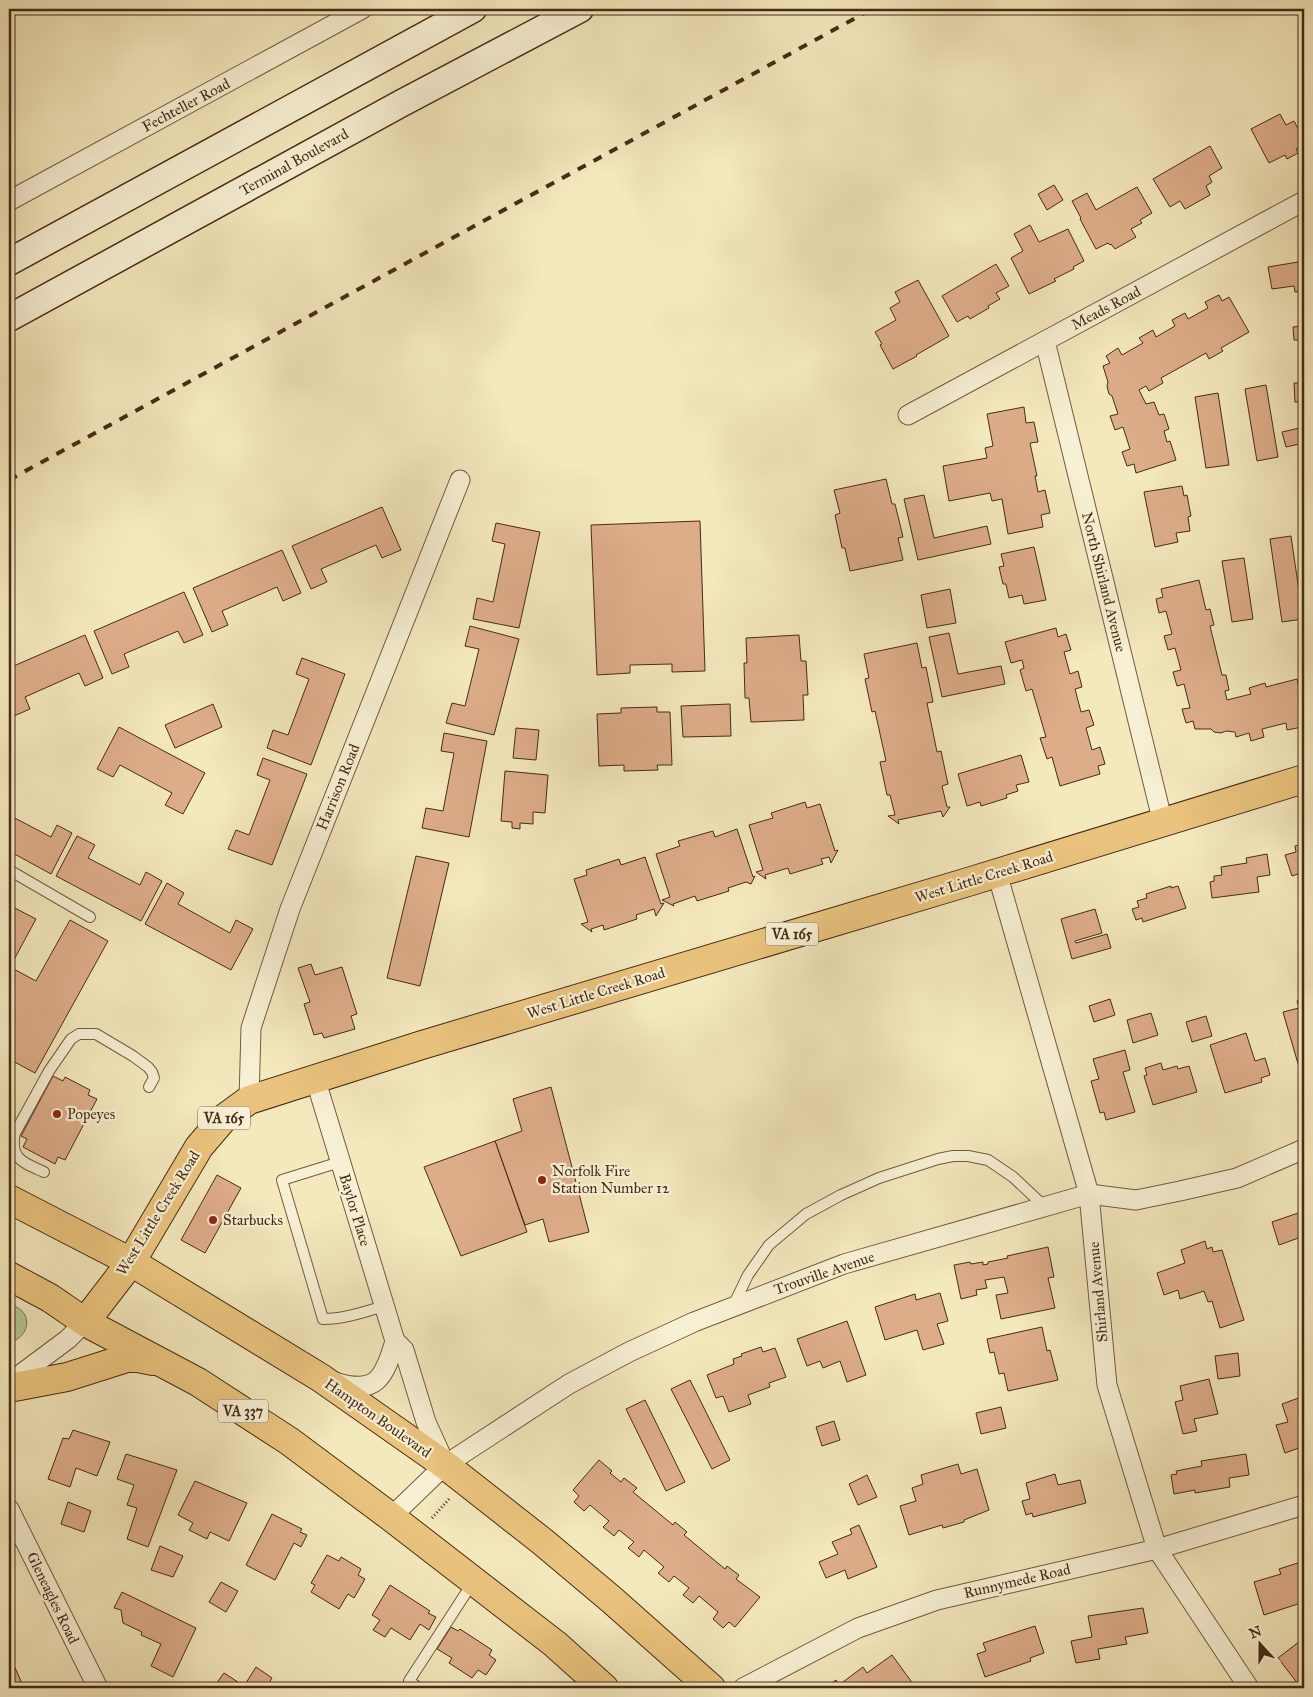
<svg xmlns="http://www.w3.org/2000/svg" width="1313" height="1697" font-family="'IM FELL Great Primer',serif">
	<style>
		.green { fill: #b5c796; stroke: #7e7956 }
		.building { fill: #ddad89; stroke: #462b16 }
		.lines { fill: none; stroke-linecap: round; stroke-linejoin: round }
		.lane-casing { stroke: #725a40; stroke-width: 12 }
		.street-casing { stroke: #725a40; stroke-width: 21 }
		.secondary-casing { stroke: #462b16; stroke-width: 29 }
		.primary-casing { stroke: #462b16; stroke-width: 30 }
		.path { stroke: #462b16; stroke-width: 3; stroke-dasharray: 1 2.5; stroke-linecap: butt }
		.lane { stroke: #f8f0d4; stroke-width: 10 }
		.street { stroke: #f8f0d4; stroke-width: 19 }
		.secondary { stroke: #f8f0d4; stroke-width: 26 }
		.primary { stroke: #eac47e; stroke-width: 28 }
		.rail { stroke: #462b16; stroke-width: 4; stroke-dasharray: 9 9; stroke-linecap: butt }
		.poi-dot { fill: #8f2418; stroke: #f8f0d4; stroke-width: 2 }
		.labels { text-anchor: middle; stroke-width: 4.5; stroke-linejoin: round; paint-order: stroke }
		.shield { fill: #f8f0d4; stroke: #7b664f; stroke-width: 1 }
		.shield-label { font-size: 14px; font-weight: bold; fill: #462b16 }
		.street-label { font-size: 15px; fill: #462b16; stroke: #f8f0d4 }
		.poi-label { font-size: 15px; fill: #462b16; stroke: #f8f0d4; text-anchor: start }
	</style>
	<rect width="100%" height="100%" fill="#f4e8bd"/>
	<filter id="stains"><feTurbulence type="fractalNoise" baseFrequency=".004" numOctaves="4"/><feColorMatrix values="0 0 0 0 .2 0 0 0 0 .09 0 0 0 0 .02 0 0 0 .5 -.17"/></filter>
	<radialGradient id="worn" r=".72"><stop offset=".6" stop-color="#630" stop-opacity="0"/><stop offset="1" stop-color="#630" stop-opacity=".3"/></radialGradient>
	<!-- green -->
	<path class="green" d="M9,1303c6,3 13,6 16,12 6,12 -4,26 -16,27z"/>
	<!-- building -->
	<g class="building">
		<polygon points="1280,114 1286,125 1294,121 1304,140 1304,145 1296,149 1298,153 1287,159 1285,155 1269,163 1251,129"/>
		<polygon points="1210,146 1222,168 1209,176 1212,182 1206,186 1210,195 1185,209 1180,201 1170,207 1153,179"/>
		<polygon points="1054,185 1063,200 1047,210 1038,194"/>
		<polygon points="1137,187 1152,213 1140,220 1142,223 1131,229 1136,237 1115,249 1111,244 1110,245 1108,243 1096,249 1080,219 1081,218 1072,201 1087,193 1096,210"/>
		<polygon points="1030,225 1039,242 1068,229 1084,261 1073,267 1074,269 1054,279 1056,281 1029,294 1011,258 1023,251 1014,234"/>
		<polygon points="1304,261 1304,291 1295,292 1294,286 1272,289 1268,267"/>
		<polygon points="996,264 1009,286 996,293 1000,299 988,306 989,308 970,319 968,316 957,322 942,296"/>
		<polygon points="918,280 949,336 916,355 917,356 893,369 880,345 882,344 875,332 896,320 890,308 900,302 895,292"/>
		<polygon points="1219,295 1222,301 1229,297 1249,332 1221,348 1223,351 1209,359 1206,353 1161,378 1163,383 1149,391 1146,386 1139,390 1146,404 1154,402 1159,415 1164,414 1169,429 1164,431 1167,442 1170,441 1176,460 1136,473 1134,464 1127,466 1122,452 1130,449 1123,427 1115,430 1110,416 1118,414 1112,396 1109,394 1107,386 1108,382 1103,366 1110,363 1106,356 1118,348 1122,355 1143,343 1139,338 1153,330 1156,337 1175,326 1172,320 1185,313 1188,319 1208,308 1205,302"/>
		<polygon points="1302,312 1304,312 1304,340 1294,340 1293,327 1303,326"/>
		<polygon points="1294,383 1304,383 1304,402 1295,402"/>
		<polygon points="1266,385 1278,457 1257,461 1245,389"/>
		<polygon points="1218,393 1229,465 1206,468 1195,397"/>
		<polygon points="1024,407 1026,423 1034,422 1038,442 1030,443 1037,476 1035,476 1038,492 1045,490 1050,513 1041,515 1043,527 1008,534 1002,499 992,501 990,493 949,501 943,466 987,458 985,448 993,446 987,414"/>
		<polygon points="1304,427 1304,443 1286,447 1282,432"/>
		<polygon points="886,479 892,504 895,504 903,537 898,538 903,560 850,571 845,548 842,548 835,515 840,513 834,490"/>
		<polygon points="1182,486 1184,496 1187,495 1191,516 1188,517 1190,531 1176,533 1178,542 1155,547 1144,492"/>
		<polygon points="924,495 934,538 987,526 991,544 918,560 904,499"/>
		<polygon points="382,507 401,550 382,558 376,545 321,569 327,582 311,589 292,546"/>
		<polygon points="700,521 705,671 672,672 672,664 630,665 630,673 597,675 591,525"/>
		<polygon points="496,523 540,532 519,628 473,619 477,598 493,602 505,544 492,541"/>
		<polygon points="1291,536 1303,619 1282,622 1270,539"/>
		<polygon points="1034,547 1046,600 1024,604 1022,595 1009,598 1006,584 1003,584 999,567 1004,566 1001,554"/>
		<polygon points="282,550 301,593 283,601 277,587 222,611 228,625 212,632 193,588"/>
		<polygon points="1244,558 1253,619 1232,622 1222,561"/>
		<polygon points="1199,580 1206,610 1210,609 1214,625 1210,626 1222,675 1226,675 1229,690 1225,691 1227,700 1251,694 1249,688 1265,683 1266,687 1297,679 1304,710 1304,717 1299,719 1302,727 1287,730 1286,723 1262,729 1264,737 1251,741 1249,733 1236,737 1235,732 1226,731 1221,733 1214,732 1211,729 1195,729 1193,721 1186,723 1182,709 1190,708 1184,684 1177,686 1173,672 1181,670 1175,648 1168,650 1164,636 1172,634 1166,611 1159,613 1156,599 1163,597 1161,589"/>
		<polygon points="950,589 956,623 927,628 921,595"/>
		<polygon points="184,592 203,635 184,643 178,631 124,654 129,667 112,674 94,631"/>
		<polygon points="470,626 519,639 494,735 446,723 452,703 465,706 479,649 465,646"/>
		<polygon points="1056,628 1058,637 1066,634 1071,650 1064,652 1070,674 1078,671 1082,687 1075,689 1081,712 1089,710 1094,725 1086,728 1092,750 1100,747 1105,764 1098,766 1100,774 1060,786 1052,757 1047,759 1040,738 1046,737 1032,689 1026,691 1020,670 1024,668 1022,660 1011,663 1005,642"/>
		<polygon points="949,633 958,674 1001,666 1005,684 942,697 929,637"/>
		<polygon points="85,635 103,678 85,686 79,673 25,697 30,709 14,716 9,704 9,668"/>
		<polygon points="799,635 801,661 806,661 808,695 803,695 804,720 751,722 749,698 745,698 744,663 747,663 746,638"/>
		<polygon points="917,643 922,668 926,667 933,702 927,703 937,752 941,751 948,784 942,786 947,807 950,807 943,817 941,811 898,820 899,824 888,816 895,815 890,795 887,795 880,762 886,761 875,711 872,712 865,679 869,678 864,654"/>
		<polygon points="302,658 345,674 311,765 267,748 273,730 288,735 309,679 296,674"/>
		<polygon points="213,704 222,727 175,748 165,725"/>
		<polygon points="730,704 731,736 683,737 681,706"/>
		<polygon points="657,707 657,712 670,712 672,765 657,765 658,770 624,771 624,765 599,766 597,714 621,713 621,708"/>
		<polygon points="119,727 205,773 183,814 165,805 172,793 120,765 113,777 97,769"/>
		<polygon points="516,728 539,730 536,760 513,758"/>
		<polygon points="444,733 487,741 469,837 422,828 426,808 443,811 454,753 441,751"/>
		<polygon points="1021,755 1029,782 1016,785 1018,791 1006,795 1007,798 981,806 980,802 967,806 958,774"/>
		<polygon points="263,758 307,774 272,865 228,849 236,830 249,835 270,780 257,775"/>
		<polygon points="505,771 548,775 545,813 533,812 533,824 520,823 520,829 512,828 512,822 501,821"/>
		<polygon points="805,802 807,808 820,804 835,851 838,850 831,863 829,857 821,859 823,864 790,874 788,868 765,875 766,879 756,872 763,870 749,825 773,818 771,813"/>
		<polygon points="9,815 51,837 57,825 72,833 51,874 9,851"/>
		<polygon points="737,829 753,877 755,876 751,884 746,882 728,888 729,891 697,901 695,896 673,904 674,906 662,900 670,897 656,854 680,846 678,841 713,831 715,837"/>
		<polygon points="77,836 95,845 88,858 140,885 146,872 162,881 141,921 56,876"/>
		<polygon points="1304,843 1304,872 1292,876 1285,855 1296,852 1295,846"/>
		<polygon points="1267,854 1270,875 1257,877 1259,892 1212,898 1210,882 1214,881 1214,876 1222,875 1221,867 1247,863 1246,858"/>
		<polygon points="416,856 449,863 420,986 387,978"/>
		<polygon points="645,857 661,904 664,903 656,916 654,909 636,915 637,919 604,930 603,925 591,929 592,932 581,924 588,922 574,879 587,875 586,870 619,859 621,865"/>
		<polygon points="167,883 184,893 178,904 230,933 236,920 253,929 231,970 145,924"/>
		<polygon points="1171,886 1171,888 1178,886 1186,908 1143,922 1142,918 1136,920 1132,909 1139,907 1137,901 1147,898 1146,894"/>
		<polygon points="9,905 36,919 10,967 36,981 70,920 108,941 35,1073 9,1059"/>
		<polygon points="1095,909 1102,933 1075,941 1076,943 1107,934 1111,948 1072,959 1061,919"/>
		<polygon points="311,964 315,975 342,967 357,1014 351,1016 355,1029 324,1038 322,1033 314,1035 304,1004 310,1002 298,968"/>
		<polygon points="1110,999 1115,1015 1094,1022 1089,1006"/>
		<polygon points="1304,999 1304,1081 1303,1081 1283,1012 1299,1008 1297,1001"/>
		<polygon points="1151,1013 1158,1035 1133,1043 1127,1020"/>
		<polygon points="1206,1016 1212,1036 1192,1042 1186,1022"/>
		<polygon points="1246,1033 1255,1061 1265,1058 1270,1075 1261,1078 1262,1082 1225,1093 1210,1045"/>
		<polygon points="1125,1050 1130,1070 1123,1072 1135,1112 1106,1120 1104,1112 1100,1113 1091,1081 1099,1079 1093,1059"/>
		<polygon points="1161,1063 1163,1070 1177,1066 1178,1069 1189,1066 1197,1092 1153,1105 1144,1076 1147,1075 1145,1068"/>
		<polygon points="53,1076 63,1081 65,1077 90,1090 88,1095 97,1099 65,1160 58,1157 55,1164 23,1147 27,1139 21,1136"/>
		<polygon points="551,1087 589,1232 549,1242 543,1219 525,1225 495,1141 522,1131 513,1099"/>
		<polygon points="495,1141 527,1232 461,1256 424,1167"/>
		<polygon points="217,1175 241,1188 205,1253 181,1240"/>
		<polygon points="1304,1211 1304,1236 1279,1245 1272,1222"/>
		<polygon points="1205,1241 1207,1249 1212,1247 1213,1252 1222,1250 1244,1320 1220,1328 1212,1301 1208,1302 1204,1291 1180,1299 1178,1290 1164,1295 1157,1273 1185,1263 1181,1250"/>
		<polygon points="1048,1247 1054,1277 1048,1278 1055,1308 1001,1319 996,1295 1008,1293 1004,1277 985,1280 987,1288 976,1290 977,1295 961,1299 954,1265 970,1262 971,1264 983,1262 983,1265 988,1264 988,1262 1008,1258 1007,1256"/>
		<polygon points="940,1293 948,1321 937,1324 944,1344 923,1350 917,1330 885,1340 875,1307 915,1294 916,1300"/>
		<polygon points="847,1321 866,1375 847,1382 840,1361 823,1368 820,1361 807,1366 797,1339"/>
		<polygon points="1042,1327 1047,1351 1050,1350 1058,1380 1008,1391 1004,1373 999,1374 994,1352 990,1353 987,1339"/>
		<polygon points="761,1347 763,1352 775,1348 786,1377 769,1383 770,1387 748,1395 751,1404 729,1412 723,1396 716,1398 707,1375 734,1364 733,1359 742,1356 741,1354"/>
		<polygon points="1238,1353 1240,1376 1218,1379 1215,1356"/>
		<polygon points="1209,1379 1218,1414 1194,1419 1197,1431 1183,1434 1175,1402 1183,1400 1180,1386"/>
		<polygon points="690,1380 730,1460 712,1469 671,1389"/>
		<polygon points="1304,1396 1304,1449 1300,1451 1299,1448 1285,1453 1276,1425 1288,1422 1282,1404"/>
		<polygon points="645,1400 685,1482 666,1491 626,1409"/>
		<polygon points="1001,1407 1006,1428 981,1434 976,1413"/>
		<polygon points="834,1421 840,1440 822,1446 816,1427"/>
		<polygon points="73,1430 110,1442 97,1476 76,1468 70,1487 48,1479 63,1438 69,1439"/>
		<polygon points="126,1454 177,1470 148,1547 127,1539 137,1508 127,1505 134,1485 117,1479"/>
		<polygon points="1246,1454 1249,1475 1229,1478 1230,1487 1195,1493 1195,1490 1174,1494 1171,1475 1177,1474 1176,1471 1202,1466 1201,1461"/>
		<polygon points="599,1460 612,1471 610,1473 621,1482 624,1478 637,1488 633,1492 673,1525 675,1522 687,1532 684,1535 725,1569 727,1566 739,1575 736,1579 760,1597 735,1627 729,1622 723,1628 713,1619 718,1612 699,1596 693,1603 683,1595 689,1588 674,1576 669,1582 658,1573 664,1567 644,1550 639,1557 628,1548 634,1542 619,1530 614,1536 603,1527 609,1521 590,1505 584,1511 574,1502 579,1496 573,1490"/>
		<polygon points="958,1464 961,1474 977,1469 989,1510 964,1520 964,1522 943,1528 942,1525 909,1535 900,1506 916,1501 912,1488 923,1484 921,1475"/>
		<polygon points="1055,1474 1058,1485 1080,1480 1086,1503 1033,1517 1032,1513 1026,1515 1022,1501 1030,1499 1026,1483"/>
		<polygon points="867,1475 877,1497 858,1505 849,1484"/>
		<polygon points="195,1481 247,1503 229,1541 210,1532 207,1539 189,1530 193,1523 178,1515"/>
		<polygon points="68,1502 91,1511 84,1532 61,1524"/>
		<polygon points="272,1514 302,1529 300,1532 307,1535 301,1547 294,1543 275,1580 246,1565"/>
		<polygon points="859,1525 877,1567 848,1579 845,1570 826,1578 819,1562 838,1554 832,1542 852,1534 850,1529"/>
		<polygon points="160,1546 183,1556 173,1577 151,1570"/>
		<polygon points="327,1555 339,1561 341,1557 361,1569 358,1575 365,1579 354,1598 348,1594 339,1609 311,1592 315,1585 311,1583"/>
		<polygon points="1304,1561 1304,1602 1264,1615 1254,1582 1281,1574 1279,1569"/>
		<polygon points="221,1582 238,1591 226,1612 209,1602"/>
		<polygon points="390,1585 430,1611 428,1613 436,1617 429,1630 420,1624 410,1640 391,1628 385,1637 373,1630 380,1620 372,1615"/>
		<polygon points="122,1592 196,1628 173,1677 151,1666 161,1644 141,1635 142,1632 123,1623 121,1610 114,1608"/>
		<polygon points="1143,1608 1148,1633 1125,1637 1127,1644 1098,1649 1100,1659 1076,1663 1071,1641 1092,1637 1088,1616"/>
		<polygon points="1035,1626 1044,1653 1030,1658 1031,1661 985,1677 977,1654 986,1651 983,1643"/>
		<polygon points="451,1627 458,1631 460,1629 492,1650 489,1655 496,1660 486,1675 478,1670 472,1678 449,1663 452,1658 437,1649"/>
		<polygon points="1304,1638 1304,1687 1301,1688 1278,1658"/>
		<polygon points="9,1654 24,1688 9,1688"/>
		<polygon points="892,1655 916,1688 824,1688 836,1680 839,1685 863,1667 867,1673"/>
		<polygon points="256,1667 272,1678 266,1688 213,1688 224,1673 244,1686"/>
	</g>
	<g class="lines">
		<defs>
			<g id="lane">
				<polyline points="9,870 90,917"/>
				<path d="M340,1162l-58,18 41,139c21,0 41,-7 61,-13"/>
				<path d="M44,1172c-20,-9 -35,-13 -29,-39l34,-62 22,-32 8,-5h17l37,22 15,11 4,5 2,6 -5,9"/>
				<polyline points="733,1306 748,1275 769,1245 806,1214 841,1195 879,1178 938,1159 953,1156 968,1156 988,1160 1013,1177 1045,1207"/>
				<polyline points="419,1688 409,1681 473,1582"/>
			</g>
			<g id="street">
				<polyline points="9,201 362,9"/>
				<polyline points="1045,341 1163,823"/>
				<polyline points="908,415 1304,201"/>
				<polyline points="997,873 1089,1194 1107,1385 1157,1549 1249,1688"/>
				<polyline points="315,1078 395,1341 404,1350 426,1422 445,1464"/>
				<polyline points="249,1100 251,1028 290,909 460,480"/>
				<path d="M335,1382c41,13 49,-3 60,-41"/>
				<polyline points="9,1383 68,1339 85,1322"/>
				<polyline points="9,1509 98,1688"/>
				<polyline points="391,1517 445,1465 569,1384 629,1352 694,1322 844,1264 1089,1194 1136,1200 1180,1191 1237,1178 1304,1149"/>
				<polyline points="743,1688 858,1628 937,1600 1157,1549 1304,1505"/>
			</g>
			<g id="secondary">
				<polyline points="9,262 473,9"/>
				<polyline points="9,318 402,103 580,9"/>
			</g>
			<g id="primary">
				<polyline points="9,1199 131,1262 321,1378 445,1465 543,1542 612,1600 711,1688"/>
				<polyline points="9,1276 50,1298 85,1322 198,1382 289,1441 391,1517 555,1644 604,1688"/>
				<polyline points="85,1322 131,1262 199,1147 223,1119 249,1100 422,1045 968,882 1304,779"/>
				<polyline points="9,1388 67,1377 127,1358 138,1358 153,1361"/>
			</g>
		</defs>
		<!-- lane casing -->
		<use href="#lane" class="lane-casing"/>
		<!-- street casing -->
		<use href="#street" class="street-casing"/>
		<!-- secondary casing -->
		<use href="#secondary" class="secondary-casing"/>
		<!-- primary casing -->
		<use href="#primary" class="primary-casing"/>
		<!-- path -->
		<polyline class="path" points="432,1518 450,1498"/>
		<!-- lane -->
		<use href="#lane" class="lane"/>
		<!-- street -->
		<use href="#street" class="street"/>
		<!-- secondary -->
		<use href="#secondary" class="secondary"/>
		<!-- primary -->
		<use href="#primary" class="primary"/>
		<!-- rail -->
		<polyline class="rail" points="9,480 872,9"/>
	</g>
	<!-- markers -->
	<g class="poi-dot">
		<circle cx="57" cy="1114" r="5"/>
		<circle cx="542" cy="1180" r="5"/>
		<circle cx="213" cy="1220" r="5"/>
	</g>
	<g class="labels">
		<!-- shield labels -->
		<g class="shield">
			<rect x="766" y="922.5" width="52" height="23" rx="4"/>
			<rect x="198" y="1106.5" width="52" height="23" rx="4"/>
			<rect x="218" y="1399.5" width="50" height="23" rx="4"/>
		</g>
		<g class="shield-label">
			<text x="792" y="939">VA 165</text>
			<text x="224" y="1123">VA 165</text>
			<text x="243" y="1416">VA 337</text>
		</g>
		<!-- street labels -->
		<g class="street-label">
			<text transform="translate(186 105) rotate(-28)" y="5">Fechteller Road</text>
			<text transform="translate(294 162) rotate(-29)" y="5">Terminal Boulevard</text>
			<text transform="translate(1106 308) rotate(-28)" y="5">Meads Road</text>
			<text transform="translate(1104 582) rotate(76)" y="5">North Shirland Avenue</text>
			<text transform="translate(338 787) rotate(-68)" y="5">Harrison Road</text>
			<text transform="translate(984 877) rotate(-17)" y="5">West Little Creek Road</text>
			<text transform="translate(596 993) rotate(-17)" y="5">West Little Creek Road</text>
			<text transform="translate(355 1210) rotate(73)" y="5">Baylor Place</text>
			<text transform="translate(158 1213) rotate(-58)" y="5">West Little Creek Road</text>
			<text transform="translate(824 1273) rotate(-19)" y="5">Trouville Avenue</text>
			<text transform="translate(1098 1292) rotate(-95)" y="5">Shirland Avenue</text>
			<text transform="translate(378 1418) rotate(35)" y="5">Hampton Boulevard</text>
			<text transform="translate(1017 1581) rotate(-13)" y="5">Runnymede Road</text>
			<text transform="translate(53 1598) rotate(64)" y="5">Gleneagles Road</text>
		</g>
		<!-- poi labels -->
		<g class="poi-label">
			<text x="67" y="1119">Popeyes</text>
			<text x="552" y="1176">Norfolk Fire<tspan x="552" dy="17">Station Number 12</tspan></text>
			<text x="223" y="1225">Starbucks</text>
		</g>
	</g>
	<!-- margin -->
	<rect width="1313" height="1697" fill="none" stroke="#f4e8bd" stroke-width="30"/>
	<rect x="10" y="10" width="1293" height="1677" fill="none" stroke="#462b16" stroke-width="2.5"/>
	<rect x="15" y="15" width="1283" height="1667" fill="none" stroke="#462b16"/>
	<!-- north arrow -->
	<g transform="translate(1260 1644) rotate(339)" stroke="#f8f0d4" stroke-width="4" paint-order="stroke">
	<path d="M0-4L9 19L0 12L-9 19Z" fill="#462b16"/>
	<text y="-8" font-size="14" font-weight="bold" text-anchor="middle" fill="#462b16">N</text>
	</g>
	<rect width="100%" height="100%" filter="url(#stains)"/>
	<rect width="100%" height="100%" fill="url(#worn)"/>
</svg>
